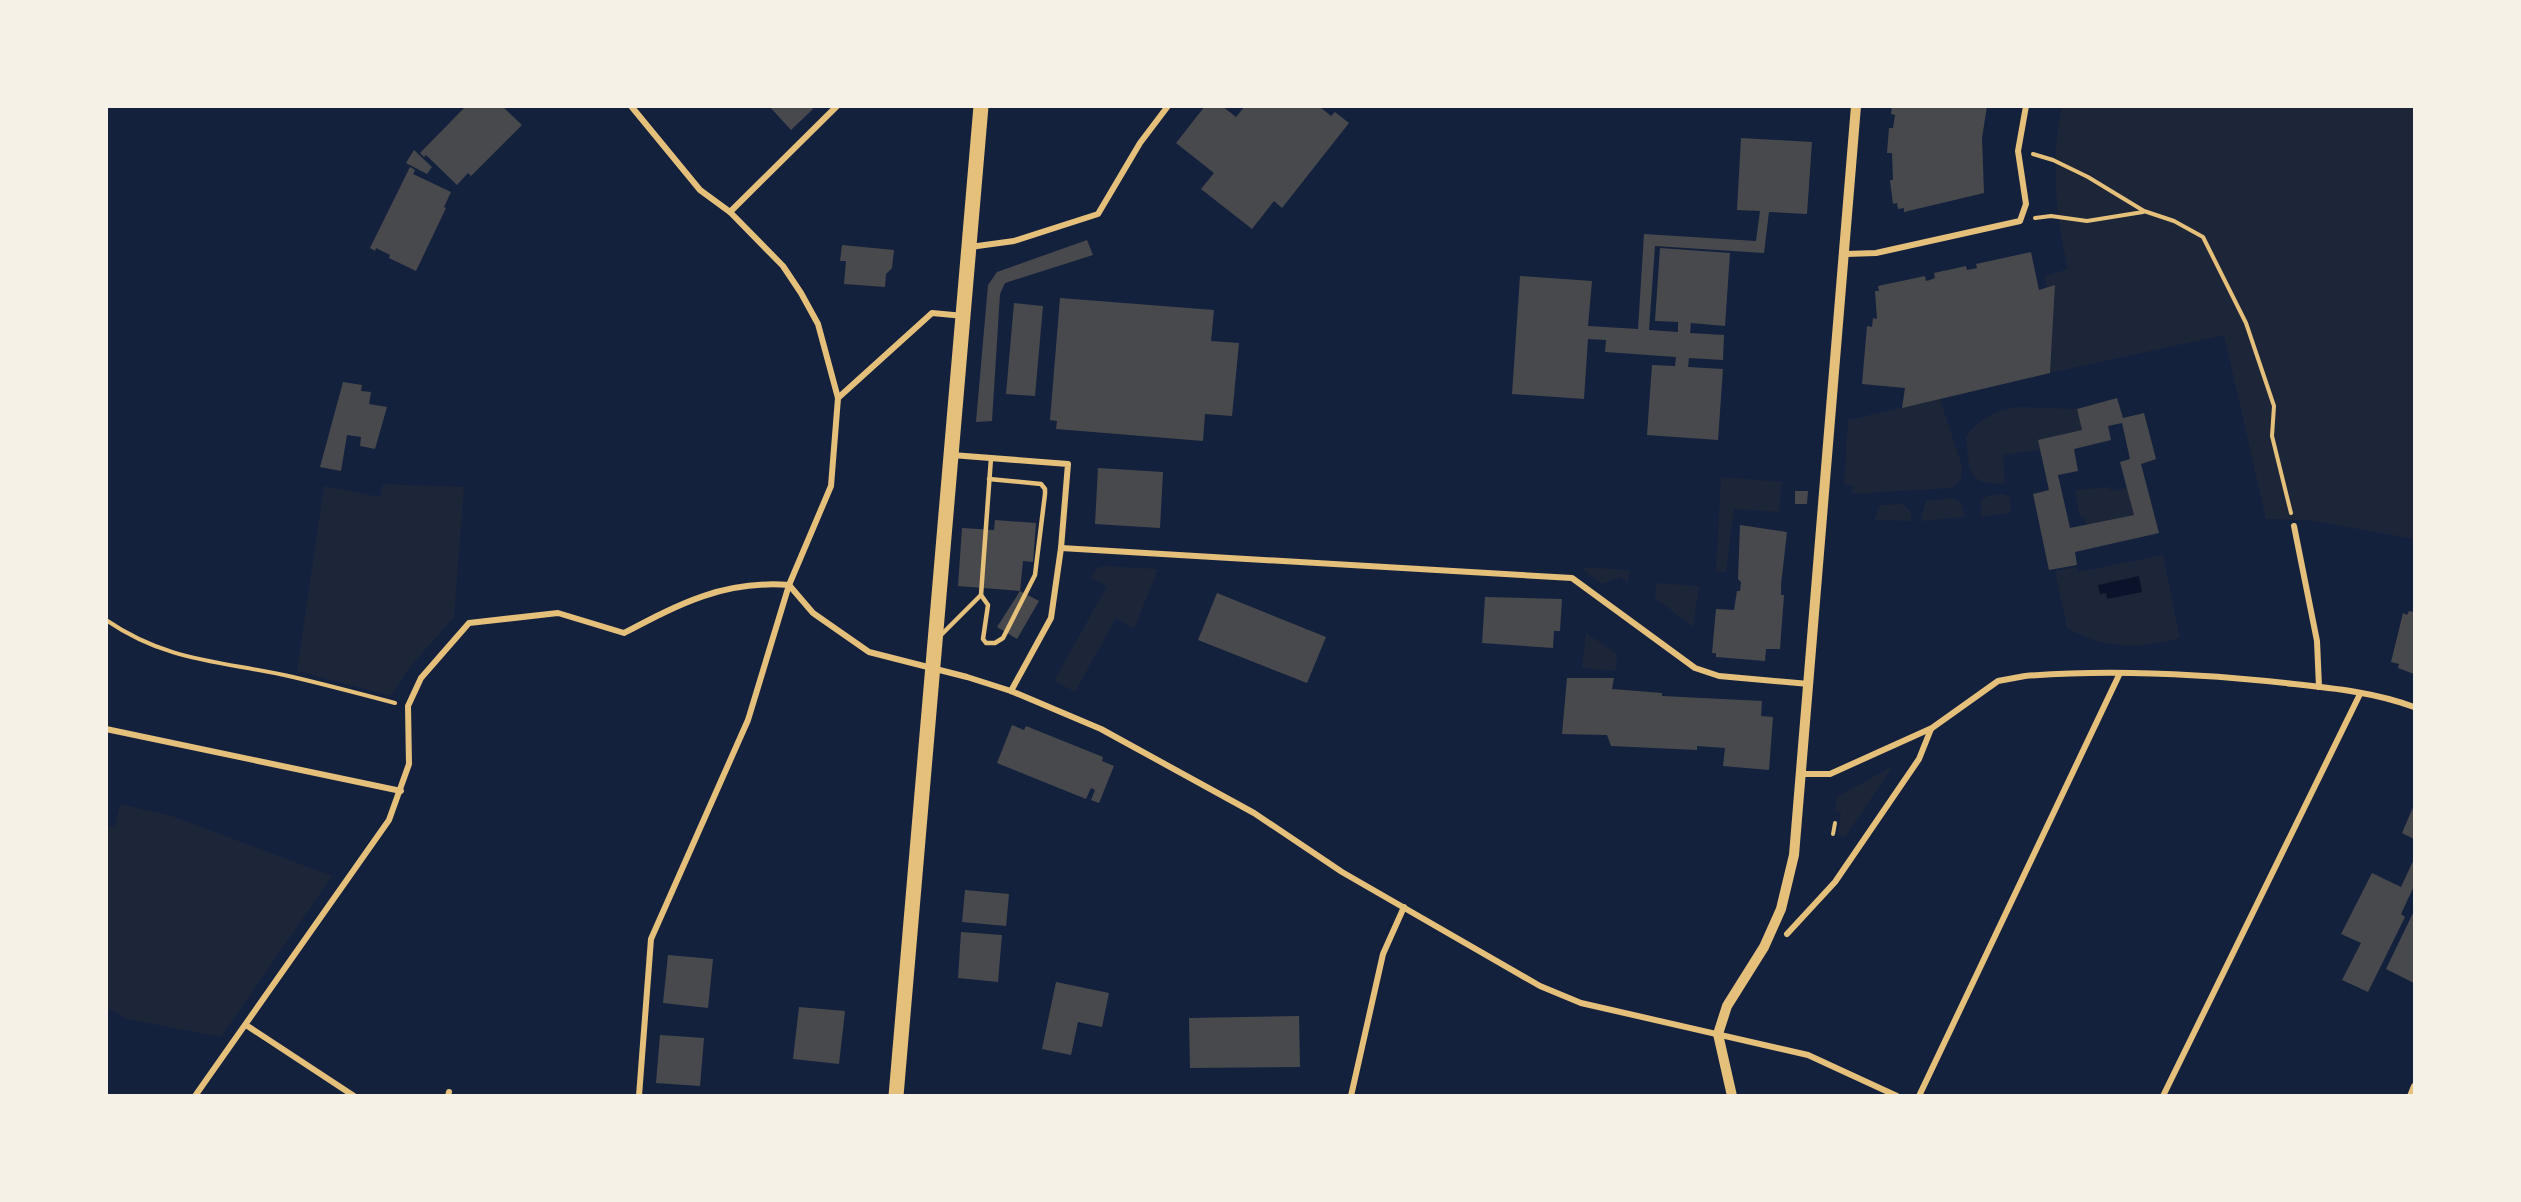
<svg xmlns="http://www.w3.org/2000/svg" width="2521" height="1202" font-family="Poppins,sans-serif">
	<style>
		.green { fill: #1d2539 }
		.water { fill: #0b132b }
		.building { fill: #48494c; fill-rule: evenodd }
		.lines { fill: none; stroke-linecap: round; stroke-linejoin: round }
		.path { stroke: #e5c07b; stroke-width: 4 }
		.service { stroke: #e5c07b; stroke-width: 4.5 }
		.minor { stroke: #e5c07b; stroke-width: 6 }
		.tertiary { stroke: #e5c07b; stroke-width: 10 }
		.primary { stroke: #e5c07b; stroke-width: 15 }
	</style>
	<rect width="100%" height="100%" fill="#14213d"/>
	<!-- green -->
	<g class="green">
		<path d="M2062,107h352v432l-106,-19 -42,-1 -42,-184 -174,38 5,-87 -8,1 -3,-11 24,-7c-12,-51 -18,-111 -6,-162z"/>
		<path d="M1940,399l22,67c0,10 0,17 -11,22l-99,6 1,-9h-9l4,-65z"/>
		<path d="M2021,407l56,2 5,21 -42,20 -37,5 2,28c-38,4 -36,-14 -39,-46 13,-20 33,-28 55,-30z"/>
		<polygon points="1721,477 1782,482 1779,512 1734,509 1726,572 1716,572"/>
		<polygon points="383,484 464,487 454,617 409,668 391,696 297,671 324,486 380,497"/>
		<polygon points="2109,487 2112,491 2127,488 2134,515 2087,525 2083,516 2080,517 2075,490"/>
		<polygon points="2003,494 2010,497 2011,513 1981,517 1981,500 1988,496"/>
		<polygon points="1953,498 1961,502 1965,517 1921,521 1926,501"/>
		<polygon points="1903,504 1910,511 1912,521 1875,520 1880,505"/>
		<path d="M2163,555l17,83c-43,11 -74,12 -113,-10l-12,-57 21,-4 2,5z"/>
		<polygon points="1105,566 1158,569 1134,629 1116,618 1075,692 1054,681 1107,586 1091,578 1097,568"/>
		<polygon points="1580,567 1630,570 1628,583 1620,577 1602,584"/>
		<polygon points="1656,583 1699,586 1693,627 1655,598"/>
		<polygon points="1586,633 1617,654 1616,671 1582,668"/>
		<polygon points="1893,766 1845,837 1838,835 1841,813 1835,811 1837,797"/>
		<polygon points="120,804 172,816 332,876 221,1037 127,1019 107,1008 107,826 115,827"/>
	</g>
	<!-- water -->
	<polygon class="water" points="2139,576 2142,592 2107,599 2106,593 2100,594 2098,585"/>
	<!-- building -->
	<g class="building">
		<polygon points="466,106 502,106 522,125 471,176 468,173 457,185 426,155 424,157 420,153"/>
		<polygon points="769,106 810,106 813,109 791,130"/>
		<polygon points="1205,106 1222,106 1236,117 1245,106 1319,106 1331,116 1335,112 1349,123 1282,208 1274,201 1252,229 1201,189 1214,173 1176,143"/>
		<polygon points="1892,106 1987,106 1982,138 1984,193 1904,212 1904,208 1898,209 1897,203 1893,204 1890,180 1893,180 1892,153 1887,153 1889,128 1893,128 1895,115 1891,114"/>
		<polygon points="1741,138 1812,142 1807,214 1769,212 1764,253 1655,246 1649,330 1678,332 1678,322 1655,321 1660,248 1730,253 1725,326 1691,323 1690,333 1724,335 1723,360 1689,358 1688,367 1723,369 1718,440 1647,435 1652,365 1675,366 1676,357 1605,352 1606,340 1588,339 1584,399 1512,394 1520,276 1592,281 1588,326 1638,329 1644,234 1756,241 1760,211 1737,210"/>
		<polygon points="414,150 432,167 427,174 406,163"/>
		<polygon points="410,167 415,170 413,174 451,192 444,207 446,208 416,271 389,258 390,255 376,248 375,251 370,248"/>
		<polygon points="1087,240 1093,255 1005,283 1000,294 992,421 976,422 988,285 997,272"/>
		<polygon points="842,245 894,250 892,268 886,274 885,287 844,284 846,261 840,261"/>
		<polygon points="2031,252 2039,290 2055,285 2050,373 1902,408 1905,388 1862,384 1867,326 1872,327 1873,318 1877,319 1875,291 1879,291 1878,286 1925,276 1926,281 1930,280 1935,278 1934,273 1966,266 1967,270 1977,268 1976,264"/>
		<polygon points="1060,298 1214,310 1211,341 1239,343 1232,416 1205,414 1203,441 1056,429 1057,421 1050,420"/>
		<polygon points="1014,303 1043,306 1035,396 1006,394"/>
		<polygon points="343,382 362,385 361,391 371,392 369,404 387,407 375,449 360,446 361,437 347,435 341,471 320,467"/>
		<path d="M2117,398l6,20 21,-5 12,46 -15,5 18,69 -84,19 2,13 -28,5 -16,-76 16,-4 -11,-50 44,-10 -5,-21zM2122,423l8,36 -10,3 14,53 -64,13 -12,-53 20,-4 -4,-22 37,-9 -3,-14z"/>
		<polygon points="1098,468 1163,472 1160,528 1095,524"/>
		<polygon points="1795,491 1808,491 1807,504 1795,504"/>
		<polygon points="995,520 1036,523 1033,562 1023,561 1020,591 1039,601 1017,639 997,627 1020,591 958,586 962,528 994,530"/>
		<polygon points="1740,525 1787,532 1781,585 1781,595 1784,595 1780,649 1766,649 1765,661 1716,657 1716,653 1712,653 1716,609 1734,610 1737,591 1740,591 1741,582 1738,579"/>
		<polygon points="1217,593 1326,637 1307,683 1198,640"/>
		<polygon points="1485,597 1562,599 1560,631 1554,631 1553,648 1482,643"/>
		<polygon points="2409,611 2414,612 2414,674 2398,668 2399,664 2391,662 2403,613 2407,615"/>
		<polygon points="1567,678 1614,678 1612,689 1662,693 1662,696 1762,701 1761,716 1773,717 1769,770 1723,766 1725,748 1697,746 1697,750 1611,746 1607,735 1562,734"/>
		<polygon points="1012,725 1024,730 1026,726 1103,757 1102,761 1114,766 1099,803 1091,800 1095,790 1091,788 1086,799 997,763"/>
		<polygon points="2414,805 2414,839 2402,833"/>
		<polygon points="2414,859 2414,886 2401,914 2405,917 2368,992 2342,980 2361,943 2341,934 2372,873 2401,887"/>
		<polygon points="965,890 1009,894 1006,926 962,922"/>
		<polygon points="2414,911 2414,983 2386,969"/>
		<polygon points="961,932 1002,935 998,982 958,978"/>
		<polygon points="668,955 713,959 708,1008 663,1003"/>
		<polygon points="1056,982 1109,993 1102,1027 1078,1022 1071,1055 1042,1049"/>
		<polygon points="799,1007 845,1011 839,1064 793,1059"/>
		<polygon points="1299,1016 1300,1067 1190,1068 1189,1018"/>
		<polygon points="660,1035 704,1038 700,1086 656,1083"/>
	</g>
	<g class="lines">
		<!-- path -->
		<g class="path">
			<polyline points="2033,154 2053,160 2088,177 2144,211 2174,221 2203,237 2246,323 2274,406 2272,436 2291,513"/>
			<polyline points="2035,218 2051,216 2087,221 2143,212"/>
			<path d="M106,620c63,43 117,41 187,57 34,8 68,17 102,26"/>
			<polyline points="1833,834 1835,823"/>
		</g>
		<!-- service -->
		<g class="service">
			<polyline points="981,595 988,605 983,639 986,643 995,643 1003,638 1035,575 1045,494 1045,489 1041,484 989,479"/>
			<polyline points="940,636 981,595 991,458"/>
		</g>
		<!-- minor -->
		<g class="minor">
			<polyline points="631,106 700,190 730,212 783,266 801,293 818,324 838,398 831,486 789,585 748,720 651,939 639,1096"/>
			<polyline points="730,212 837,106"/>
			<polyline points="970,247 1014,241 1098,214 1140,143 1168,106"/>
			<polyline points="1846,254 1876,253 2020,221 2026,204 2018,151 2026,106"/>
			<polyline points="838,398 932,313 964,316"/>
			<polyline points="952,455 1068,464 1061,548 1051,618 1011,691"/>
			<polyline points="2294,526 2317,641 2319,687"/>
			<polyline points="1061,548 1572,578 1695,668 1719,676 1809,684"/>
			<polyline points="789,585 813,613 869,652 967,677 1011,691 1101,729 1254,813 1342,872 1540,986 1581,1003 1808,1055 1897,1096"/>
			<polyline points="106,729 401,791"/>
			<path d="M1803,774h27l102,-46 66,-47 27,-5c89,-7 180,-2 269,8 39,4 83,9 120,23"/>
			<polyline points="1787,934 1835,882 1919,759 1931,729"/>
			<polyline points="246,1025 354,1096"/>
			<path d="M195,1096l194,-276 20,-56 -1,-58 13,-28 48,-55 89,-10 66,20c55,-29 100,-53 165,-48"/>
			<polyline points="448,1096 449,1092"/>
			<polyline points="1351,1096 1383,954 1404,907"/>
			<polyline points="1919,1096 2120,673"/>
			<polyline points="2163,1096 2360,694"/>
			<polyline points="2410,1096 2414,1086"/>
		</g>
		<!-- tertiary -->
		<polyline class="tertiary" points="1732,1096 1718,1034 1727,1006 1764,947 1781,909 1794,855 1856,106"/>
		<!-- primary -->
		<polyline class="primary" points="896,1096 981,106"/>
	</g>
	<!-- border -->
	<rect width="2521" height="1202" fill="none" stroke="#f6f1e7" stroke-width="216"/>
</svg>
